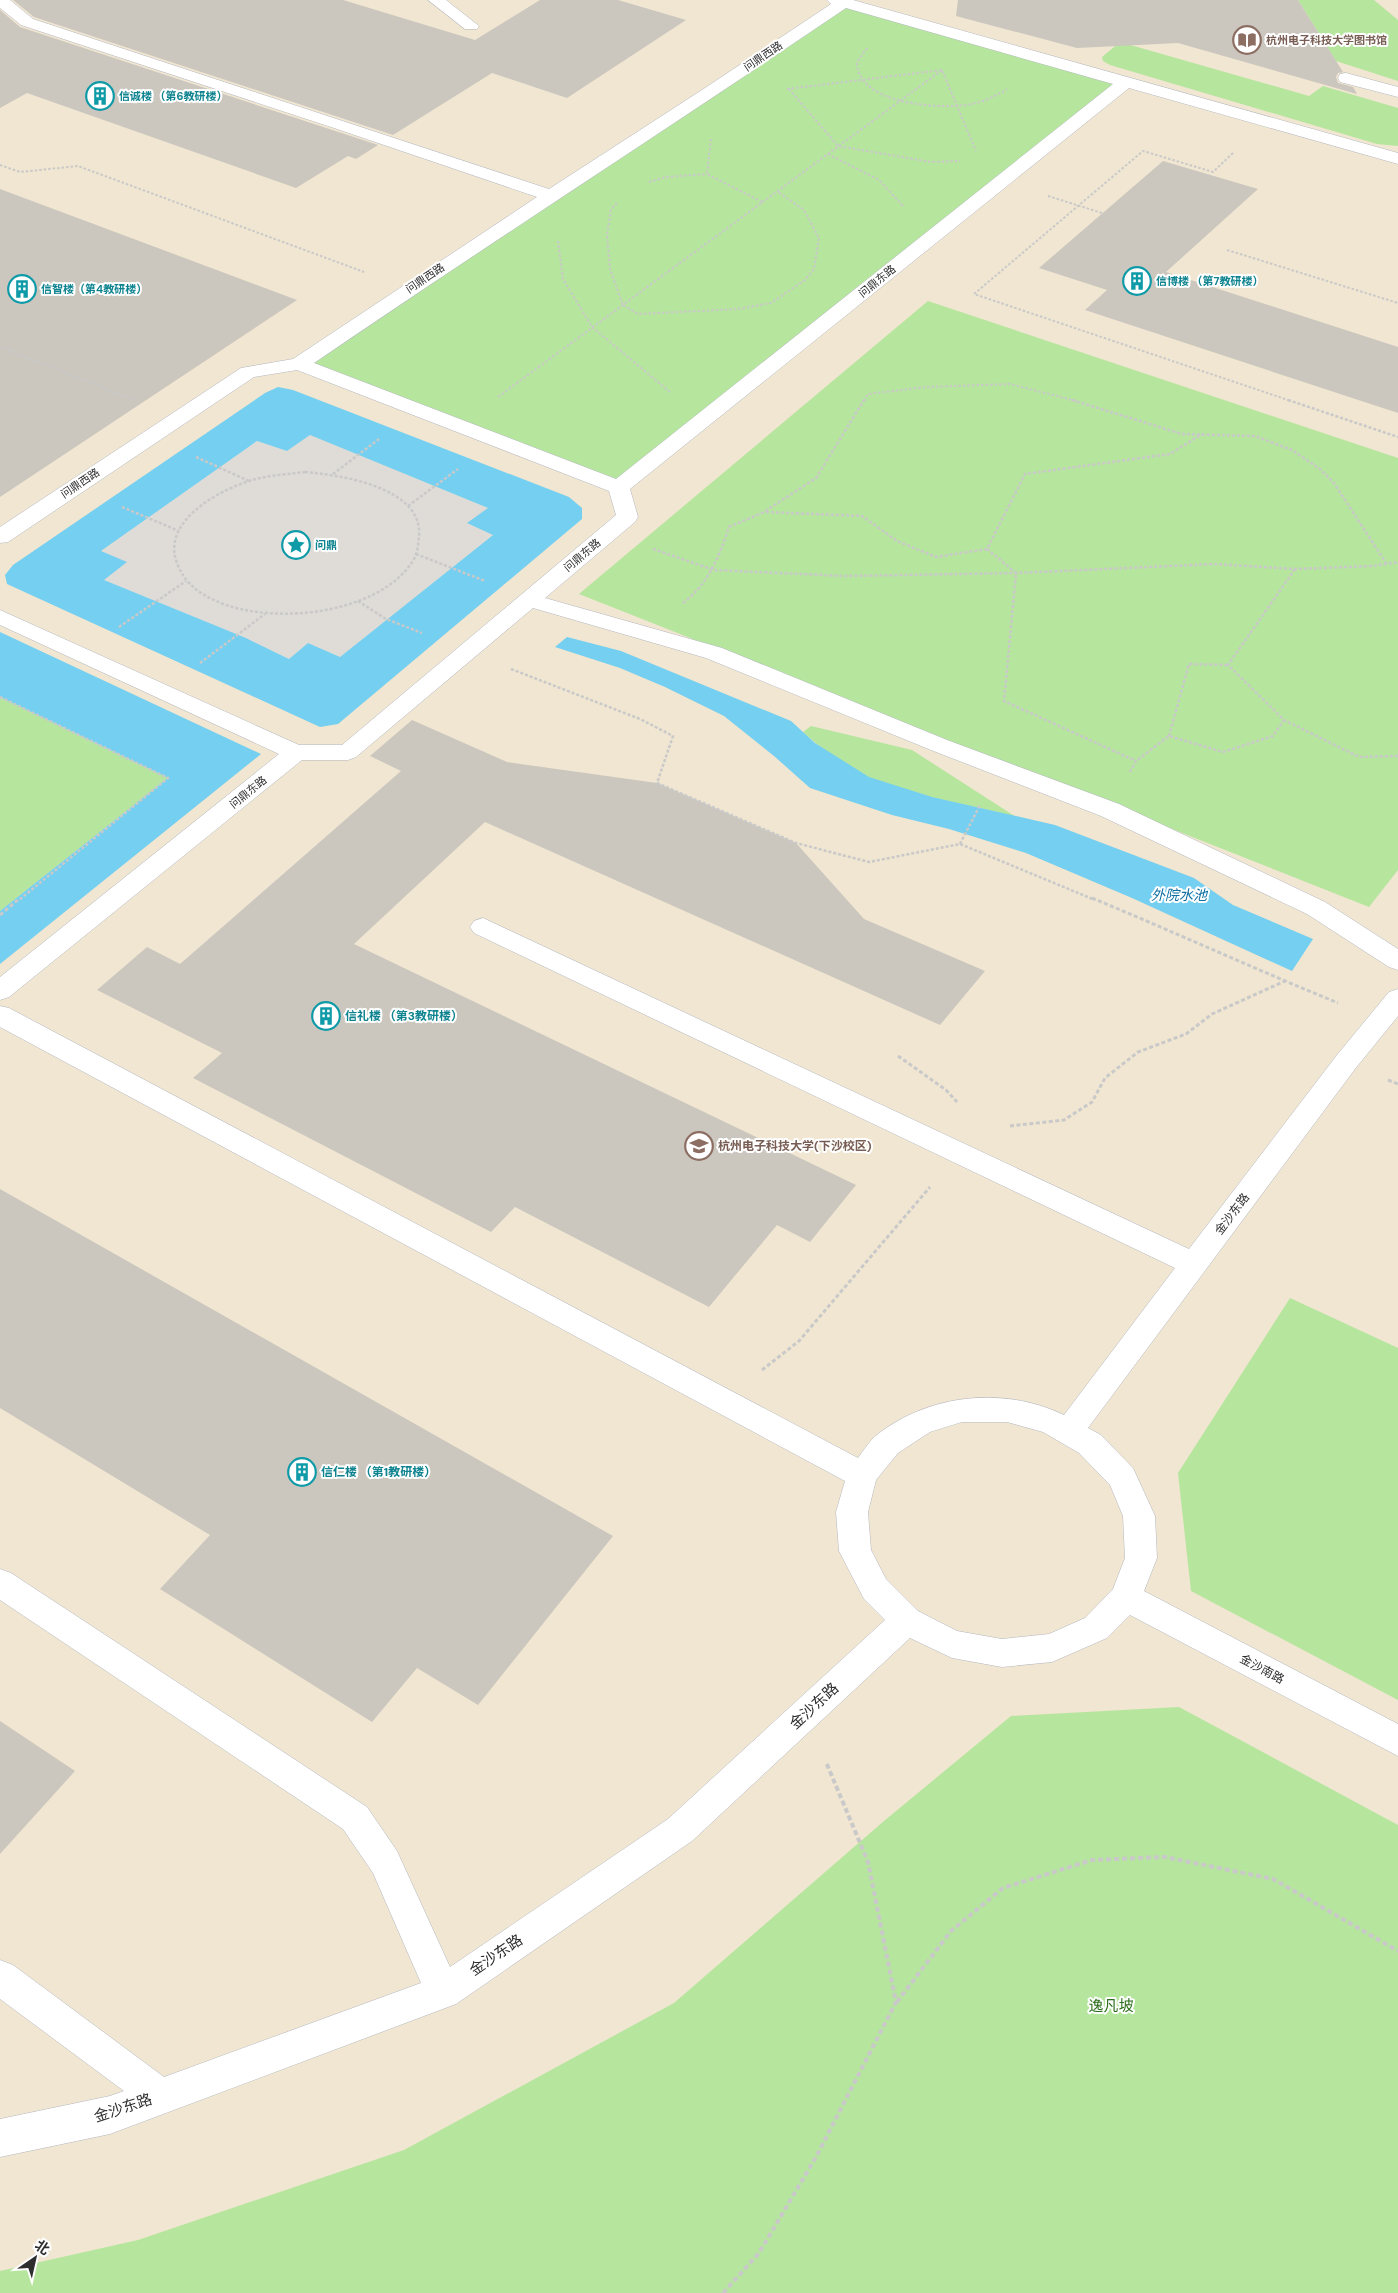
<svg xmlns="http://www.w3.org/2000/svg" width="1398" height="2293" font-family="'DM Sans','Noto Sans SC',sans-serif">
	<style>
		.education { fill: #f0e6d1 }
		.green { fill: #b6e59e }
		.plaza { fill: #dfdcd8 }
		.water { fill: #75cff0; fill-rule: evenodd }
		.building { fill: #cbc7bf }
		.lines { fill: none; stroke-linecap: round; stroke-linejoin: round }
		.minor-casing { stroke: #b4b7c1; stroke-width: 1 }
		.path-far3 { stroke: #c9c9c9; stroke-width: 2; stroke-dasharray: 2.5 2; stroke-linecap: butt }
		.path-far2 { stroke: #c9c9c9; stroke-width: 2.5; stroke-dasharray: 3 2; stroke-linecap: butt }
		.path-far1 { stroke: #c9c9c9; stroke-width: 3; stroke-dasharray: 4 2.5; stroke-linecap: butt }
		.path { stroke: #c9c9c9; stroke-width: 4; stroke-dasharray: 5 3; stroke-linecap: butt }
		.minor { fill: #fff; fill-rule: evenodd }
		.labels { text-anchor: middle; stroke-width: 4; stroke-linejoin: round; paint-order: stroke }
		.far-education-label { font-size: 11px; font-weight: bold; fill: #785e54; stroke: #fff; text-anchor: start }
		.far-street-label { font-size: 11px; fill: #2e2e2e; stroke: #fff }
		.far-culture-label { font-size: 11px; font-weight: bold; fill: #0d838f; stroke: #fff; text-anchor: start }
		.culture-label { font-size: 12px; font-weight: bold; fill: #0d838f; stroke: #fff; text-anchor: start }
		.education-label { font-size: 12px; font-weight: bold; fill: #785e54; stroke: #fff; text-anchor: start }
		.street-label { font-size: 12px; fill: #2e2e2e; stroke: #fff }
		.water-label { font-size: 14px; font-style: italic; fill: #0d6fa3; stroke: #fff }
		.near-street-label { font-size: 15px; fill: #2e2e2e; stroke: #fff }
		.near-park-label { font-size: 15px; fill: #2c6e1b; stroke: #fff }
	</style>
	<rect width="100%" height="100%" fill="#efe9e1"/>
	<!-- education -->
	<rect class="education" x="0" y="0" width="1398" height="2293"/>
	<!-- green -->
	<g class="green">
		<polygon points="1298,0 1374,0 1398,20 1398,81 1336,61"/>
		<polygon points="844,2 1125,83 619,487 299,364"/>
		<polygon points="1120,42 1309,96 1323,86 1398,108 1398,146 1377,144 1110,65 1103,61 1102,57"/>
		<polygon points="928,301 1398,458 1398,870 1369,907 579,594"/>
		<polygon points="0,697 168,778 0,911"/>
		<path d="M811,726l101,24 104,67c-47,-13 -101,-20 -146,-39 -20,-9 -51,-31 -67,-46z"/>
		<polygon points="1290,1298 1398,1348 1398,1700 1191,1591 1178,1473"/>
		<polygon points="1179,1707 1398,1825 1398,2293 0,2293 0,2271 138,2240 404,2150 674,2003 884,1821 1011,1716"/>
	</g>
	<!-- plaza -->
	<polygon class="plaza" points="310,435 488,508 494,534 340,657 308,643 289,659 246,638 103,580 100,552 257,441 287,451"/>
	<!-- water -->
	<g class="water">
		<path d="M278,387l15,3 276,107 13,11v11l-244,205 -18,3 -313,-143 -2,-9 8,-10 252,-172zM310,435l178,73 -21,15 26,12 -153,122 -32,-14 -19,16 -43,-21 -142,-58 23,-18 -26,-11 156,-110 30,10z"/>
		<polygon points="0,632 261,754 0,964 0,911 168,778 0,697"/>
		<polygon points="567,637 621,651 791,721 815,743 869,777 932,797 1055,825 1194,878 1233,905 1313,939 1292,971 1132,898 1026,853 949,829 892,815 810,788 774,756 724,716 665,687 620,668 555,647"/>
	</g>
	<!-- building -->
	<g class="building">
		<polygon points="13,0 343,0 475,40 540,0 618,0 686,20 567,98 492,73 393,135 34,17"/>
		<polygon points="958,0 1298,0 1343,72 1338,73 1336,77 1338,83 1353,87 1357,94 1178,43 1077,48 956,16"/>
		<polygon points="0,10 20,27 378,145 356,159 348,156 296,188 27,93 0,108"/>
		<polygon points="1163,161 1258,189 1166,272 1398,347 1398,413 1085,310 1107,290 1039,268"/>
		<polygon points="0,189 297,300 0,497"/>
		<polygon points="412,720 507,762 657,783 796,843 864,919 985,971 940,1025 485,822 354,944 856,1185 810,1242 777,1225 709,1307 515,1207 491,1232 193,1078 222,1053 97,990 147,947 180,964 401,771 370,756"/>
		<polygon points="0,1189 613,1536 478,1705 417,1668 372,1722 160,1589 210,1535 0,1408"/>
		<polygon points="0,1721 75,1771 0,1854"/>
	</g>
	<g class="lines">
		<defs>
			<g id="minor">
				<path d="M0,0h10l23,19 516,170 156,-101 126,-84 -4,-4h26l545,153v11l-269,-76 -499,401 8,28 -3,5 -90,76 177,50 225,92 172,64 206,98 73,47v21l-9,-3 -82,-53 -206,-98 -170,-66 -225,-92 -173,-50 -177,149 -8,3h-46l-293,237 -9,3v-23l279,-223 -279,-129v-15l299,135h43l274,-230 -7,-24 -312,-121 -43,7 -246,165 -8,1v-16l241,-159 52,-9 244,-162 -203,-69 -313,-103 -21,-17zM846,8l267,76 -497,395 -302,-116c176,-120 355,-235 532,-355z"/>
				<polygon points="428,0 446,0 479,26 477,29 465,29"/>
				<polygon points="1346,73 1398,87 1398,97 1340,82 1338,78 1340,74"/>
				<path d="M483,918l706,331 148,-194 52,-63 9,-3v27l-43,53 -267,359 13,7 32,33 22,48 2,42 -13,33 254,133v32l-268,-141 -23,23 -55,24 -50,5 -50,-9 -42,-20 -218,203 -236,163 -346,130 -110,23v-38l110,-23 14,-5 -124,-92v-39l13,5 151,112 257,-94 -48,-110 -30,-44 -343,-229v-31l11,4 356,234 30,44 53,116 218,-148 217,-199 -21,-21 -25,-48 -3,-39 9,-31 -845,-454v-21l9,2 849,450c6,-8 12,-18 20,-24 52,-40 126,-48 186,-19l111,-147 -701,-335 -4,-6 4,-6zM962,1422h45l36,10 36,21 31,32 13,31 2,42 -12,31 -28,29 -36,16 -47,5 -45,-8 -39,-20 -32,-32 -15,-29 -3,-38 8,-32 22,-27 32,-21z"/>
			</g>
		</defs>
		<!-- minor casing -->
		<use href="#minor" class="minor-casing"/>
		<!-- path-far3 -->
		<g class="path-far3">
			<path d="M867,48l-10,14c0,43 85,48 115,42 13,-3 24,-8 35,-15"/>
			<polyline points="787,89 942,70 976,151"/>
			<polyline points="789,89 838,146 931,162 960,161"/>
			<polyline points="711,139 707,174 762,202"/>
			<polyline points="1233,153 1213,172 1143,151 974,294 1291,401"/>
			<polyline points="828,154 879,180 904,207"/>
			<polyline points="0,165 20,172 78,166 364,272"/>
			<polyline points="649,182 666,177 707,174"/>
			<polyline points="1048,196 1102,213"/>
			<polyline points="617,203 611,209 607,235 610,269 623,305 638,314 738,309 771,303 805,280 814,269 819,238 804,210 777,191"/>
			<polyline points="558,241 563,279 592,327 670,392"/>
			<polyline points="1227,250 1398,303"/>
			<polyline points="0,347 132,399"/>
			<polyline points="498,397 942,70"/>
			<polyline points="864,401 868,394 927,387 1010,384 1076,401"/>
		</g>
		<!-- path-far2 -->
		<g class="path-far2">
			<polyline points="1072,400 1182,434 1255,436 1292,450 1320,469 1334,483 1386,563"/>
			<polyline points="1288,400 1398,437"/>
			<polyline points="196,457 249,481"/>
			<path d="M305,472c35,3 119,15 114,65 -1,7 -1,15 -5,22 -33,56 -143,67 -198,42 -18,-8 -32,-19 -39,-38 -17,-43 47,-76 79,-84 16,-4 33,-5 49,-7z"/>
			<polyline points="333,474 379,439"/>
			<polyline points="408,506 458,469"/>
			<polyline points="122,507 179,531"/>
			<polyline points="766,512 862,516 897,541 936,557 987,549 1025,474 1170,454 1202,434"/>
			<polyline points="653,549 714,570 845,576 1016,573 1215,564 1295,569 1373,566 1398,562"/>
			<polyline points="987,549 1016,573 1004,701 1136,761"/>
			<polyline points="416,554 485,581"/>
			<polyline points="1295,569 1228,665 1284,720 1359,757 1398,756"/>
			<polyline points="358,601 386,619 422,633"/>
			<path d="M683,603c26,-20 36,-46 46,-76l35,-15 52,-34 48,-78"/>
			<polyline points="119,627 186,581"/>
			<polyline points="200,663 265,614"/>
			<polyline points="511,669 640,719 673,736 657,783 796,843 869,862 960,844 1095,900"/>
			<polyline points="0,697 168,778 19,900"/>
			<polyline points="1169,736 1189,664 1228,665"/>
			<polyline points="1130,772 1136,761 1169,736 1223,752 1273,736 1284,720"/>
			<polyline points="960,844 979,807 978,804"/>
		</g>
		<!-- path-far1 -->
		<g class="path-far1">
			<path d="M1092,898c82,34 163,71 246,105"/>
			<polyline points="0,915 20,898"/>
			<polyline points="898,1056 946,1090 957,1102"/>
			<polyline points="1388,1080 1398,1084"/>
			<polyline points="1010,1126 1064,1120 1092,1102 1105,1078 1138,1052 1186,1034 1212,1014 1285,981"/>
			<polyline points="762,1370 799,1341 930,1187"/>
		</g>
		<!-- path -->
		<g class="path">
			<polyline points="897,2002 951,1931 1003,1888 1092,1860 1165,1857 1273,1879 1398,1951"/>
			<polyline points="723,2293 759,2253 816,2157 896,2002 868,1862 826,1762"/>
		</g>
		<!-- minor -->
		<use href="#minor" class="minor"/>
	</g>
	<!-- icons -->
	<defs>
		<symbol id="library-ring" viewBox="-11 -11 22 22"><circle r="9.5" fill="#fff" stroke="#8d6e63" stroke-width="1.5"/><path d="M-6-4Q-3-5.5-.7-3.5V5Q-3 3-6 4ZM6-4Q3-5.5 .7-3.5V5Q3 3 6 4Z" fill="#8d6e63"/></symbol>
		<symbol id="building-ring" viewBox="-11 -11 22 22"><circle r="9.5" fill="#fff" stroke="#0f9aa8" stroke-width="1.5"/><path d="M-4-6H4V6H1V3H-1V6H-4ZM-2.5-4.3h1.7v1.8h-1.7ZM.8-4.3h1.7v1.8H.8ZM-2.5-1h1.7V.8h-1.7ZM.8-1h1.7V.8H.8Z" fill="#0f9aa8"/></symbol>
		<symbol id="sight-ring" viewBox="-11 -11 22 22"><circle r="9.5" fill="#fff" stroke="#0f9aa8" stroke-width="1.5"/><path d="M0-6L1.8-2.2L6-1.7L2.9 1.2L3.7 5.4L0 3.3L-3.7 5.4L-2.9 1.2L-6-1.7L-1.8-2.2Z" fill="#0f9aa8"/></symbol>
		<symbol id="university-ring" viewBox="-11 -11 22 22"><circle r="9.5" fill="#fff" stroke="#8d6e63" stroke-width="1.5"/><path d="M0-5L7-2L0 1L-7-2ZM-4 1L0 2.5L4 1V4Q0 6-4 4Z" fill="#8d6e63"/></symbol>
	</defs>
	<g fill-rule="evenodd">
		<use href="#library-ring" x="1231" y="24" width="32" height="32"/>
		<use href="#building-ring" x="84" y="80" width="32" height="32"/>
		<use href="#building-ring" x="1121" y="265" width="32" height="32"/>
		<use href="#building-ring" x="6" y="273" width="32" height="32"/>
		<use href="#sight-ring" x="280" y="529" width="32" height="32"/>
		<use href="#building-ring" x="310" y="1000" width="32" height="32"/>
		<use href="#university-ring" x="683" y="1130" width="32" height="32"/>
		<use href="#building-ring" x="286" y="1456" width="32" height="32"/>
	</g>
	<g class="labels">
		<!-- far-education labels -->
		<g class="far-education-label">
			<text x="1266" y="44">杭州电子科技大学图书馆</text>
		</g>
		<!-- far-street labels -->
		<g class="far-street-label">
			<text transform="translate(763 56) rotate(-34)" y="4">问鼎西路</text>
			<text transform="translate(425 278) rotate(-34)" y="4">问鼎西路</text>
			<text transform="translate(877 281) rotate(-39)" y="4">问鼎东路</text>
			<text transform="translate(80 483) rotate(-34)" y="4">问鼎西路</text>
			<text transform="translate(582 555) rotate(-40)" y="4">问鼎东路</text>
			<text transform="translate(248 792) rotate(-39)" y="4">问鼎东路</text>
		</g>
		<!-- far-culture labels -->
		<g class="far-culture-label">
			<text x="119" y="100">信诚楼 （第6教研楼）</text>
			<text x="1156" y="285">信博楼 （第7教研楼）</text>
			<text x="41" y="293">信智楼（第4教研楼）</text>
			<text x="315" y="549">问鼎</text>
		</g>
		<!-- culture labels -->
		<g class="culture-label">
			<text x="345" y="1020">信礼楼 （第3教研楼）</text>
			<text x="321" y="1476">信仁楼 （第1教研楼）</text>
		</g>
		<!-- education labels -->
		<g class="education-label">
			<text x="718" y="1150">杭州电子科技大学(下沙校区)</text>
		</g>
		<!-- street labels -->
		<g class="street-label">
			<text transform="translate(1232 1214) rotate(-53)" y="4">金沙东路</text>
			<text transform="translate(1262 1669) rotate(28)" y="4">金沙南路</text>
		</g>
		<!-- water labels -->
		<g class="water-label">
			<text x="1179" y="900">外院水池</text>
		</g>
		<!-- near-street labels -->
		<g class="near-street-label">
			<text transform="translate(814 1706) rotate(-43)" y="5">金沙东路</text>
			<text transform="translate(496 1955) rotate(-34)" y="5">金沙东路</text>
			<text transform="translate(123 2108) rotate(-18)" y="5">金沙东路</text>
		</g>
		<!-- near-park labels -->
		<g class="near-park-label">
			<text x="1111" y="2011">逸凡坡</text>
		</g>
	</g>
	<!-- north arrow -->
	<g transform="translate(35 2258) rotate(34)" stroke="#ffffff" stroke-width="4" paint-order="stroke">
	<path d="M0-4L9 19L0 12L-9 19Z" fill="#2e2e2e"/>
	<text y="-8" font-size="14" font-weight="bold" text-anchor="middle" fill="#2e2e2e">北</text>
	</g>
</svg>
